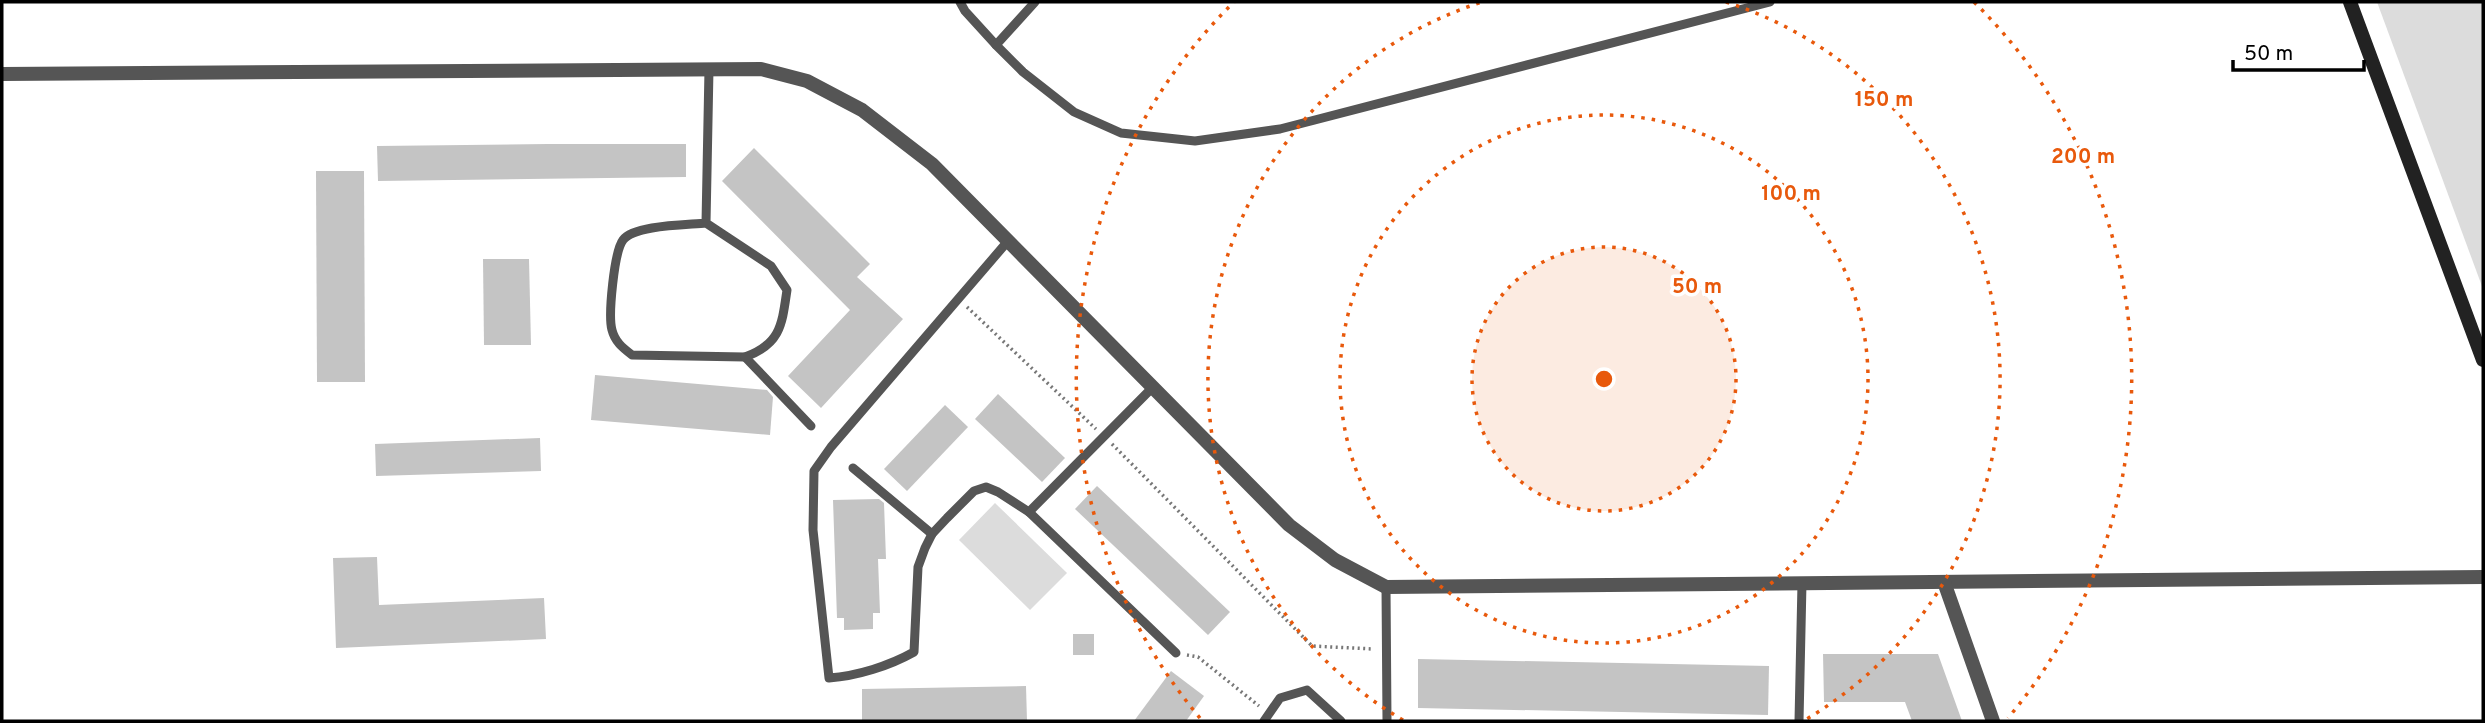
<svg xmlns="http://www.w3.org/2000/svg" width="2485" height="723" font-family="Overpass,sans-serif">
	<style>
		.green { fill: #dcdcdc }
		.building { fill: #c4c4c4 }
		.lines { fill: none; stroke-linecap: round; stroke-linejoin: round }
		.path { stroke: #777; stroke-width: 3.5; stroke-dasharray: 2 3.5; stroke-linecap: butt }
		.lane { stroke: #555; stroke-width: 9 }
		.street { stroke: #555; stroke-width: 14 }
		.secondary { stroke: #222; stroke-width: 14 }
		.ring { fill: none; stroke: #e8590c; stroke-width: 3.5; stroke-dasharray: 3.5 7 }
		.centre { fill: #e8590c; stroke: #fff; stroke-width: 3.5 }
		.ring-label { font-size: 21px; text-anchor: middle; font-weight: bold; fill: #e8590c; stroke: #fff; stroke-width: 7; stroke-linejoin: round; paint-order: stroke }
	</style>
	<rect width="100%" height="100%" fill="#fff"/>
	<!-- green -->
	<g class="green">
		<polygon points="2377,2 2483,2 2483,289"/>
		<polygon points="995,503 1067,573 1030,610 959,540"/>
	</g>
	<!-- building -->
	<g class="building">
		<polygon points="548,144 686,144 686,177 378,181 377,146"/>
		<polygon points="754,148 870,264 857,277 903,319 821,408 788,376 850,310 722,181"/>
		<polygon points="316,171 364,171 365,382 317,382"/>
		<polygon points="483,259 529,259 531,345 484,345"/>
		<polygon points="595,375 767,390 773,397 770,435 591,420"/>
		<polygon points="998,394 1065,458 1042,482 975,419"/>
		<polygon points="945,405 968,427 907,491 884,469"/>
		<polygon points="540,438 541,471 376,476 375,444"/>
		<polygon points="1097,486 1230,612 1208,635 1075,509"/>
		<polygon points="879,499 884,503 886,559 878,559 880,613 873,613 873,629 844,630 844,618 837,618 833,500"/>
		<polygon points="377,557 379,605 544,598 546,639 336,648 333,558"/>
		<rect x="1073" y="634" width="21" height="21"/>
		<polygon points="1823,654 1938,654 1962,721 1912,721 1905,702 1824,702"/>
		<polygon points="1418,659 1769,666 1768,715 1418,708"/>
		<polygon points="1171,671 1204,696 1186,721 1134,721"/>
		<polygon points="1026,686 1027,721 862,721 862,689"/>
	</g>
	<g class="lines">
		<!-- path -->
		<g class="path">
			<polyline points="967,307 1096,429"/>
			<polyline points="1112,444 1312,646 1373,649"/>
			<polyline points="1187,655 1198,657 1259,706"/>
		</g>
		<!-- lane -->
		<g class="lane">
			<polyline points="960,2 965,11 996,45"/>
			<polyline points="1035,2 996,45 1023,72 1074,112 1121,133 1195,141 1280,129 1770,2"/>
			<path d="M706,223l65,43 16,24c-5,34 -6,54 -42,67l-113,-2c-9,-7 -17,-13 -20,-25 -4,-14 2,-78 11,-90 11,-15 64,-15 83,-17l3,-154"/>
			<path d="M1008,241l-177,206 -17,24 -1,59 16,148c28,-2 60,-12 85,-26l4,-85 7,-19 7,-14 15,-16 27,-27 12,-4 12,5 31,20 124,-125"/>
			<polyline points="745,357 811,426"/>
			<polyline points="853,468 932,534"/>
			<polyline points="1029,512 1176,653"/>
			<polyline points="1386,587 1387,721"/>
			<polyline points="1264,721 1280,698 1307,690 1341,721"/>
			<polyline points="1799,721 1802,583"/>
		</g>
		<!-- street -->
		<g class="street">
			<polyline points="2,74 761,69 807,81 862,110 932,164 1289,525 1335,560 1386,587 2483,577"/>
			<polyline points="1944,582 1993,721"/>
		</g>
		<!-- secondary -->
		<polyline class="secondary" points="2350,2 2483,360"/>
	</g>
	<!-- distance rings -->
	<circle cx="1604" cy="379" r="132" fill="#e8590c" fill-opacity=".12"/>
	<g class="ring">
		<circle cx="1604" cy="379" r="132"/>
		<circle cx="1604" cy="379" r="264"/>
		<path d="M1403 720A396 396 0 0 1 1482 2M1726 2A396 396 0 0 1 1805 720"/>
		<path d="M1200 718A528 528 0 0 1 1234 2M1974 2A528 528 0 0 1 2008 718"/>
	</g>
	<circle cx="1604" cy="379" r="10" class="centre"/>
	<g class="ring-label">
		<text x="1884" y="106">150 m</text>
		<text x="2083" y="163">200 m</text>
		<text x="1791" y="200">100 m</text>
		<text x="1697" y="293">50 m</text>
	</g>
	<!-- border -->
	<rect width="2485" height="723" fill="none" stroke="#000000" stroke-width="7"/>
	<!-- scale -->
	<path d="M2233 60v10h131v-10" fill="none" stroke="#000000" stroke-width="3.5"/>
	<text x="2244" y="60" font-size="21" fill="#000000" stroke="#ffffff" stroke-width="5" paint-order="stroke">50 m</text>
</svg>
